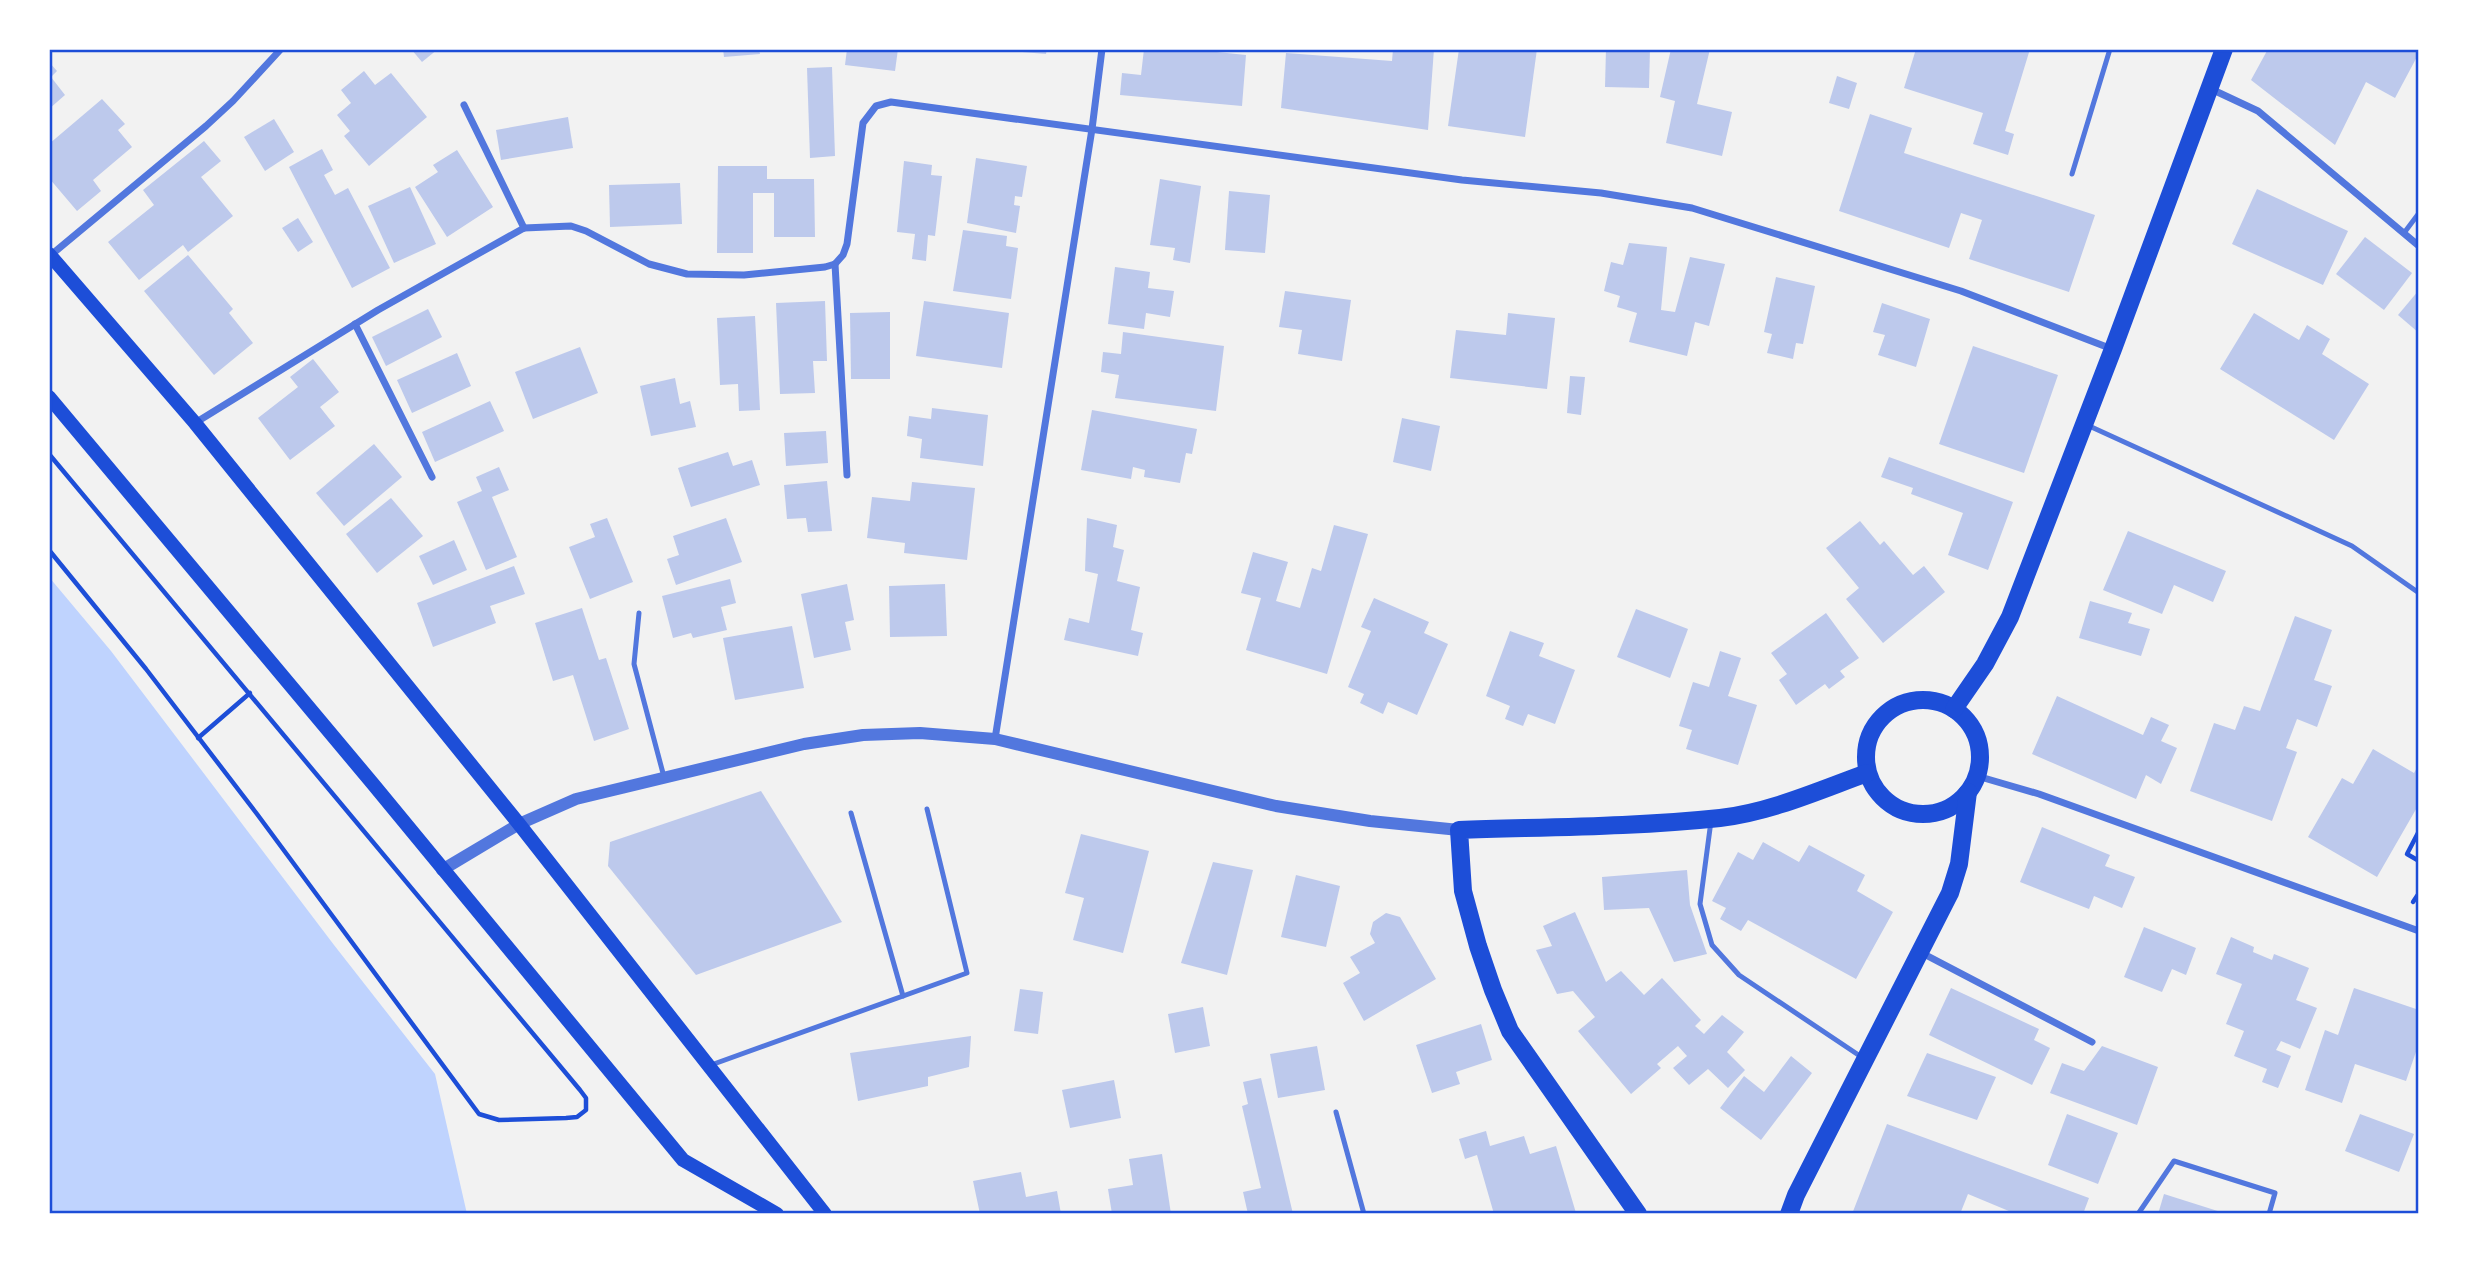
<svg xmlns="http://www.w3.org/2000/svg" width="2468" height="1263" font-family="'Playfair Display',serif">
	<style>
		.water { fill: #bfd3fe }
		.building { fill: #bdc9ec }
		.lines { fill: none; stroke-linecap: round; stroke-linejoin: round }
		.path { stroke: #1d4ed8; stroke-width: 4.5 }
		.service { stroke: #5277de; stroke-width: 5 }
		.minor { stroke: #5277de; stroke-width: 7 }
		.tertiary { stroke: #5277de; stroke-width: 12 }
		.secondary { stroke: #1d4ed8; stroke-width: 14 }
		.primary { stroke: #1d4ed8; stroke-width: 18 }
		.neatline { fill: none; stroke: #1d4ed8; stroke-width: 2.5 }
	</style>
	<rect width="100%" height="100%" fill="#f2f2f2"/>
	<!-- water -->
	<polygon class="water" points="49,577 111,651 334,945 435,1074 467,1214 49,1214"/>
	<!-- building -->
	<g class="building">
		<polygon points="411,49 438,49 422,62"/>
		<polygon points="723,49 759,49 760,54 724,57"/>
		<polygon points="847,49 898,49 895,71 845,65"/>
		<polygon points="1009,49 1047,49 1046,54 1009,51"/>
		<polygon points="1144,49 1188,49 1246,55 1242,106 1120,95 1122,73 1141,75"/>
		<polygon points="1393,49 1434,49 1428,130 1281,108 1286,53 1392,61"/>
		<polygon points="1459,49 1537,49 1525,137 1448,126"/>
		<polygon points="1606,49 1650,49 1649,88 1605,87"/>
		<polygon points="1671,49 1710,49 1697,104 1732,112 1722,156 1666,143 1675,101 1660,97"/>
		<polygon points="1916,49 2030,49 2005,131 2014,134 2008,155 1973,144 1983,113 1904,88"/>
		<polygon points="2268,49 2419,49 2419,53 2395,98 2366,82 2335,145 2251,80"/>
		<polygon points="49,62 57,71 51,77 65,95 49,109"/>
		<polygon points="832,67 835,156 810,158 807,68"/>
		<polygon points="364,71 375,85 391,73 427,117 369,166 344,136 350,131 337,115 351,103 341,90"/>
		<polygon points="1837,76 1857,83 1849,109 1829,103"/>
		<polygon points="102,99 125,124 118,130 132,147 93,180 101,191 77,211 49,178 49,144"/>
		<polygon points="1870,114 1912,128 1904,153 2095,215 2069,292 1969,259 1982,220 1961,213 1949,248 1839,211"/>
		<polygon points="568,117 573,148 501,160 496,130"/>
		<polygon points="274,119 294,152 265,171 244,137"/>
		<polygon points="204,141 221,161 201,177 233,216 188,252 183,245 139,280 108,242 154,205 143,190"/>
		<polygon points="322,149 333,170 324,175 335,195 348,188 390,268 352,288 289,167"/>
		<polygon points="457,150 493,207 447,237 415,187 438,172 433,165"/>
		<polygon points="976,158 1027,166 1022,197 1015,196 1014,205 1020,206 1016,233 967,223"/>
		<polygon points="904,161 932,165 931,175 942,176 935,236 928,235 926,261 912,259 915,234 897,232"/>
		<polygon points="718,166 767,166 767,179 814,179 815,237 774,237 774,193 753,193 753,253 717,253"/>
		<polygon points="1160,179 1201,186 1190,263 1173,260 1175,248 1150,245"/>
		<polygon points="680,183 682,224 610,227 609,185"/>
		<polygon points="410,187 436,244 394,263 368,206"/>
		<polygon points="2257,189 2348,231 2323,285 2232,244"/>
		<polygon points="1229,191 1270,195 1265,253 1225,250"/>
		<polygon points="298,218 313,242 298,252 282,228"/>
		<polygon points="963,230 1007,236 1006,246 1018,248 1011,299 953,291"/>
		<polygon points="2365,237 2412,273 2384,310 2336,274"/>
		<polygon points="1629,243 1667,247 1661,310 1675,312 1690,257 1725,264 1709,326 1695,322 1687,356 1629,342 1637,313 1617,307 1620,296 1604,291 1611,262 1623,265"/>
		<polygon points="188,255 233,309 229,313 253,343 214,375 144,291"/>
		<polygon points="1115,267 1150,272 1148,288 1174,291 1170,317 1146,313 1144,329 1108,324"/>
		<polygon points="1776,277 1815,286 1803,344 1796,343 1793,359 1767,353 1772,334 1764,332"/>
		<polygon points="2419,290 2419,333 2398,315"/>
		<polygon points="1285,291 1351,300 1342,361 1298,354 1302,330 1279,327"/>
		<polygon points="825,301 827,361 813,361 815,393 780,394 776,303"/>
		<polygon points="924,301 1009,313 1002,368 916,356"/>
		<polygon points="1882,303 1930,319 1916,367 1878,355 1885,335 1873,332"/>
		<polygon points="428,309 442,337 386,366 372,337"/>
		<polygon points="890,312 890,379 851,379 850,313"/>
		<polygon points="1508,313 1555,318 1547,389 1450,378 1456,330 1506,335"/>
		<polygon points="2254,313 2299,340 2307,325 2330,339 2322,354 2369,384 2334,440 2220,369"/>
		<polygon points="755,316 760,410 739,411 738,384 720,385 717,318"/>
		<polygon points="1123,332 1224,346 1216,411 1115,398 1119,375 1101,372 1103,352 1121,354"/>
		<polygon points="1973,346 2058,375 2024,473 1939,444"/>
		<polygon points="580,347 598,393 533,419 515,372"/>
		<polygon points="457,353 471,386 412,413 397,380"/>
		<polygon points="313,359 339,392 320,407 335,426 290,460 258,418 298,387 290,377"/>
		<polygon points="1570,376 1585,377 1581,415 1567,413"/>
		<polygon points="675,378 680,404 690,401 696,427 651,436 640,386"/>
		<polygon points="490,401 504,431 435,462 422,432"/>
		<polygon points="932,408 988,415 983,466 920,458 922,439 907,436 909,416 931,419"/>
		<polygon points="1092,410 1197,429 1192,454 1186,453 1180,483 1144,477 1145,470 1133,467 1131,479 1081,470"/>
		<polygon points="1402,418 1440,426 1431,471 1393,462"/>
		<polygon points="826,431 828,463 786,466 784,433"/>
		<polygon points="374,444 402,477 344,526 316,493"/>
		<polygon points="728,452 733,466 752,460 760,485 691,507 678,468"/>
		<polygon points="1889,457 2013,502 1988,570 1948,555 1963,513 1911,494 1913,488 1881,477"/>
		<polygon points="499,467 509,490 492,497 517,557 486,570 457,502 482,491 476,477"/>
		<polygon points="827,481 832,531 808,532 806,518 787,519 784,485"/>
		<polygon points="912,482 975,488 967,560 904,553 905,543 867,538 872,497 910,501"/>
		<polygon points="391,498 423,536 377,573 346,534"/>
		<polygon points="607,518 633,582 590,599 569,547 595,537 590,524"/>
		<polygon points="726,518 742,562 676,585 667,559 679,555 673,536"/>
		<polygon points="1087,518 1117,525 1113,547 1124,550 1117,581 1140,587 1131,630 1143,633 1138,656 1064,640 1069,618 1089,623 1098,574 1085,571"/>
		<polygon points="1860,521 1880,545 1884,541 1913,575 1924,566 1945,592 1883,643 1846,599 1859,588 1826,548"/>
		<polygon points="1334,525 1368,534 1327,674 1246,650 1261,598 1241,593 1253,552 1288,562 1276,601 1300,608 1312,568 1321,571"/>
		<polygon points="2128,531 2226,571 2213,602 2174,585 2162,614 2103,590"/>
		<polygon points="454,540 467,570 433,585 419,556"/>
		<polygon points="514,566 525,594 490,606 496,623 433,647 417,603"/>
		<polygon points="730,579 736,603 721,607 727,630 693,638 691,633 673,638 662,596"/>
		<polygon points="847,584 854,620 845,622 851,650 814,658 801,594"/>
		<polygon points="945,584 947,636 890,637 889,586"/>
		<polygon points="1374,598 1429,622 1424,633 1448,644 1417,715 1388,702 1383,714 1360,703 1364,694 1348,687 1371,631 1361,627"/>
		<polygon points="2090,601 2132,613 2128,623 2150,629 2141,656 2079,638"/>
		<polygon points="582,608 599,660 606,658 629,729 594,741 573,675 553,681 535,623"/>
		<polygon points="1636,609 1688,629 1670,678 1617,657"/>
		<polygon points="1826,613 1859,658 1840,671 1845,677 1829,689 1825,684 1796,705 1779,680 1787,674 1771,653"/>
		<polygon points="2295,616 2332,630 2314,680 2332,686 2317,727 2297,719 2286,748 2297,752 2272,821 2190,791 2214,723 2235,730 2244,706 2260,711"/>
		<polygon points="792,626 804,688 735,700 723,638"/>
		<polygon points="1510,631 1544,643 1539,656 1575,670 1555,724 1528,714 1523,726 1505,719 1510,706 1486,696"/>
		<polygon points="1720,651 1741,658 1728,696 1757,705 1738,765 1686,749 1692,730 1679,726 1693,682 1709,687"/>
		<polygon points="2057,696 2143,735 2151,717 2169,725 2161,741 2177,748 2161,784 2146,775 2136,799 2032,754"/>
		<polygon points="2373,749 2414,773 2419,764 2419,804 2377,877 2308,837 2342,778 2353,784"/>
		<polygon points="761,791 842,922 696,975 608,866 610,842"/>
		<polygon points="2042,827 2110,855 2105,866 2135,877 2122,908 2094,896 2089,909 2020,882"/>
		<polygon points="1081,834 1149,851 1123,953 1073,940 1084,898 1065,893"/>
		<polygon points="1763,842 1799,862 1809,845 1865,875 1857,891 1893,912 1856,979 1748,920 1741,931 1720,919 1726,908 1712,901 1738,852 1753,860"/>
		<polygon points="1213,862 1253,870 1227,975 1181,963"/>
		<polygon points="1687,870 1690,905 1707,954 1674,962 1649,908 1604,910 1602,877"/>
		<polygon points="1296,875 1340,886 1326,947 1281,937"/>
		<polygon points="1575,912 1606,982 1621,971 1644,995 1662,978 1701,1020 1695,1026 1704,1034 1722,1015 1744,1032 1727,1052 1745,1070 1728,1088 1708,1069 1689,1085 1673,1068 1687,1056 1678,1046 1657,1064 1661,1068 1631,1094 1578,1031 1595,1017 1573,991 1557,994 1536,950 1552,946 1543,926"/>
		<polygon points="1386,913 1400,917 1436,979 1364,1021 1343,983 1360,973 1350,957 1375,943 1370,934 1373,922"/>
		<polygon points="2144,927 2196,948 2186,975 2172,969 2162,992 2124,977"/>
		<polygon points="2231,937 2254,947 2253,952 2272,960 2274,954 2309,968 2296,1000 2317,1008 2300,1049 2281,1041 2276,1050 2291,1056 2278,1088 2262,1082 2267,1069 2234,1056 2244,1031 2226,1024 2242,984 2216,974"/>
		<polygon points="1951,988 2039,1029 2034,1040 2050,1048 2032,1085 1929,1035"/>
		<polygon points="2354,988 2419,1010 2419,1043 2406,1081 2355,1064 2342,1103 2305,1090 2325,1030 2338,1035"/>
		<polygon points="1020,989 1043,992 1038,1034 1014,1031"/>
		<polygon points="1203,1007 1210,1046 1175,1053 1168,1014"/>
		<polygon points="1481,1024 1492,1060 1456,1072 1460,1084 1432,1093 1416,1045"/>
		<polygon points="971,1036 969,1067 928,1077 928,1086 858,1101 850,1053"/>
		<polygon points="1317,1046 1325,1090 1278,1098 1270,1054"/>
		<polygon points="2102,1046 2158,1067 2137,1125 2050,1093 2062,1063 2084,1071"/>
		<polygon points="1927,1053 1996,1077 1977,1120 1907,1096"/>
		<polygon points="1791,1056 1812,1073 1761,1140 1720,1108 1744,1076 1764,1092"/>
		<polygon points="1261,1078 1293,1214 1248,1214 1243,1192 1261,1188 1242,1106 1248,1104 1243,1082"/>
		<polygon points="1114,1080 1121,1118 1070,1128 1062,1090"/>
		<polygon points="2067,1114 2118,1133 2098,1184 2048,1165"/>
		<polygon points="2360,1114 2414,1134 2399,1172 2345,1151"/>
		<polygon points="1887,1124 2089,1198 2083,1214 2016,1214 1968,1194 1960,1214 1852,1214"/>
		<polygon points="1486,1131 1490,1146 1524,1136 1530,1154 1556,1146 1576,1213 1494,1214 1477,1155 1465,1159 1459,1139"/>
		<polygon points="1162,1154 1171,1214 1112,1214 1108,1189 1133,1185 1129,1159"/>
		<polygon points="1021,1172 1026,1197 1057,1191 1061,1214 980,1214 973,1181"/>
		<polygon points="2164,1194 2224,1213 2224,1214 2158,1214"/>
	</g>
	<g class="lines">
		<!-- path -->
		<g class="path">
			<polyline points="49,454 580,1090 586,1098 586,1110 577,1117 566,1118 499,1120 479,1114 257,814 146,669 49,550"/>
			<polyline points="198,738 250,693"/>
			<polyline points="2419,831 2407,854 2419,861"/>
			<polyline points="2413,902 2419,893"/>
		</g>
		<!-- service -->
		<g class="service">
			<polyline points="2072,174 2110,49"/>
			<polyline points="2404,233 2419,213"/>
			<polyline points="2087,425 2352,546 2419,593"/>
			<polyline points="639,613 634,664 664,777"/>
			<polyline points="851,813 903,996"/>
			<polyline points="1711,821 1700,904 1712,945 1739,975 1863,1058"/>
			<polyline points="711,1065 967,973 927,809"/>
			<polyline points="1336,1112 1364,1214"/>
			<polyline points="2138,1214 2174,1161 2275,1193 2269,1214"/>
		</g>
		<!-- minor -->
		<g class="minor">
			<polyline points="2211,89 2258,111 2419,246"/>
			<polyline points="464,105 524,228"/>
			<polyline points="51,255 206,126 233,101 281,49"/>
			<polyline points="835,264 847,475"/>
			<polyline points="355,324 432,477"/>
			<polyline points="195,423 378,310 524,228 571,226 586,231 649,264 687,274 744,275 825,267 835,264 843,255 847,244 863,123 876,106 891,102 1462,180 1601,193 1692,208 1961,291 2112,349"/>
			<polyline points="995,739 1092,129 1102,49"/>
			<polyline points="1977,776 2039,794 2419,931"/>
			<polyline points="1920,952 2092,1042"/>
		</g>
		<!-- tertiary -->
		<polyline class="tertiary" points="442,870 519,824 576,799 804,744 863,735 920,733 995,739 1276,806 1370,821 1459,830"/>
		<!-- secondary -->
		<g class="secondary">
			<polyline points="49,254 195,423 519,824 825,1214"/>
			<polyline points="49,397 373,784 683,1160 777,1214"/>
		</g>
		<!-- primary -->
		<g class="primary">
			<circle cx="1923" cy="757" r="57"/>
			<polyline points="1954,709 1985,664 2010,617 2113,349 2224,49"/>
			<path d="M1638,1214l-128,-183 -17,-41 -15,-44 -15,-55 -4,-61c87,-3 175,-3 261,-12 51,-6 100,-28 147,-45"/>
			<polyline points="1789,1214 1796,1195 1950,893 1959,864 1968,792"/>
		</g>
	</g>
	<!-- border -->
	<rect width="2468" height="1263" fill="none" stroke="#ffffff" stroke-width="102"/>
	<rect x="51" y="51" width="2366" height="1161" class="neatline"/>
</svg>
